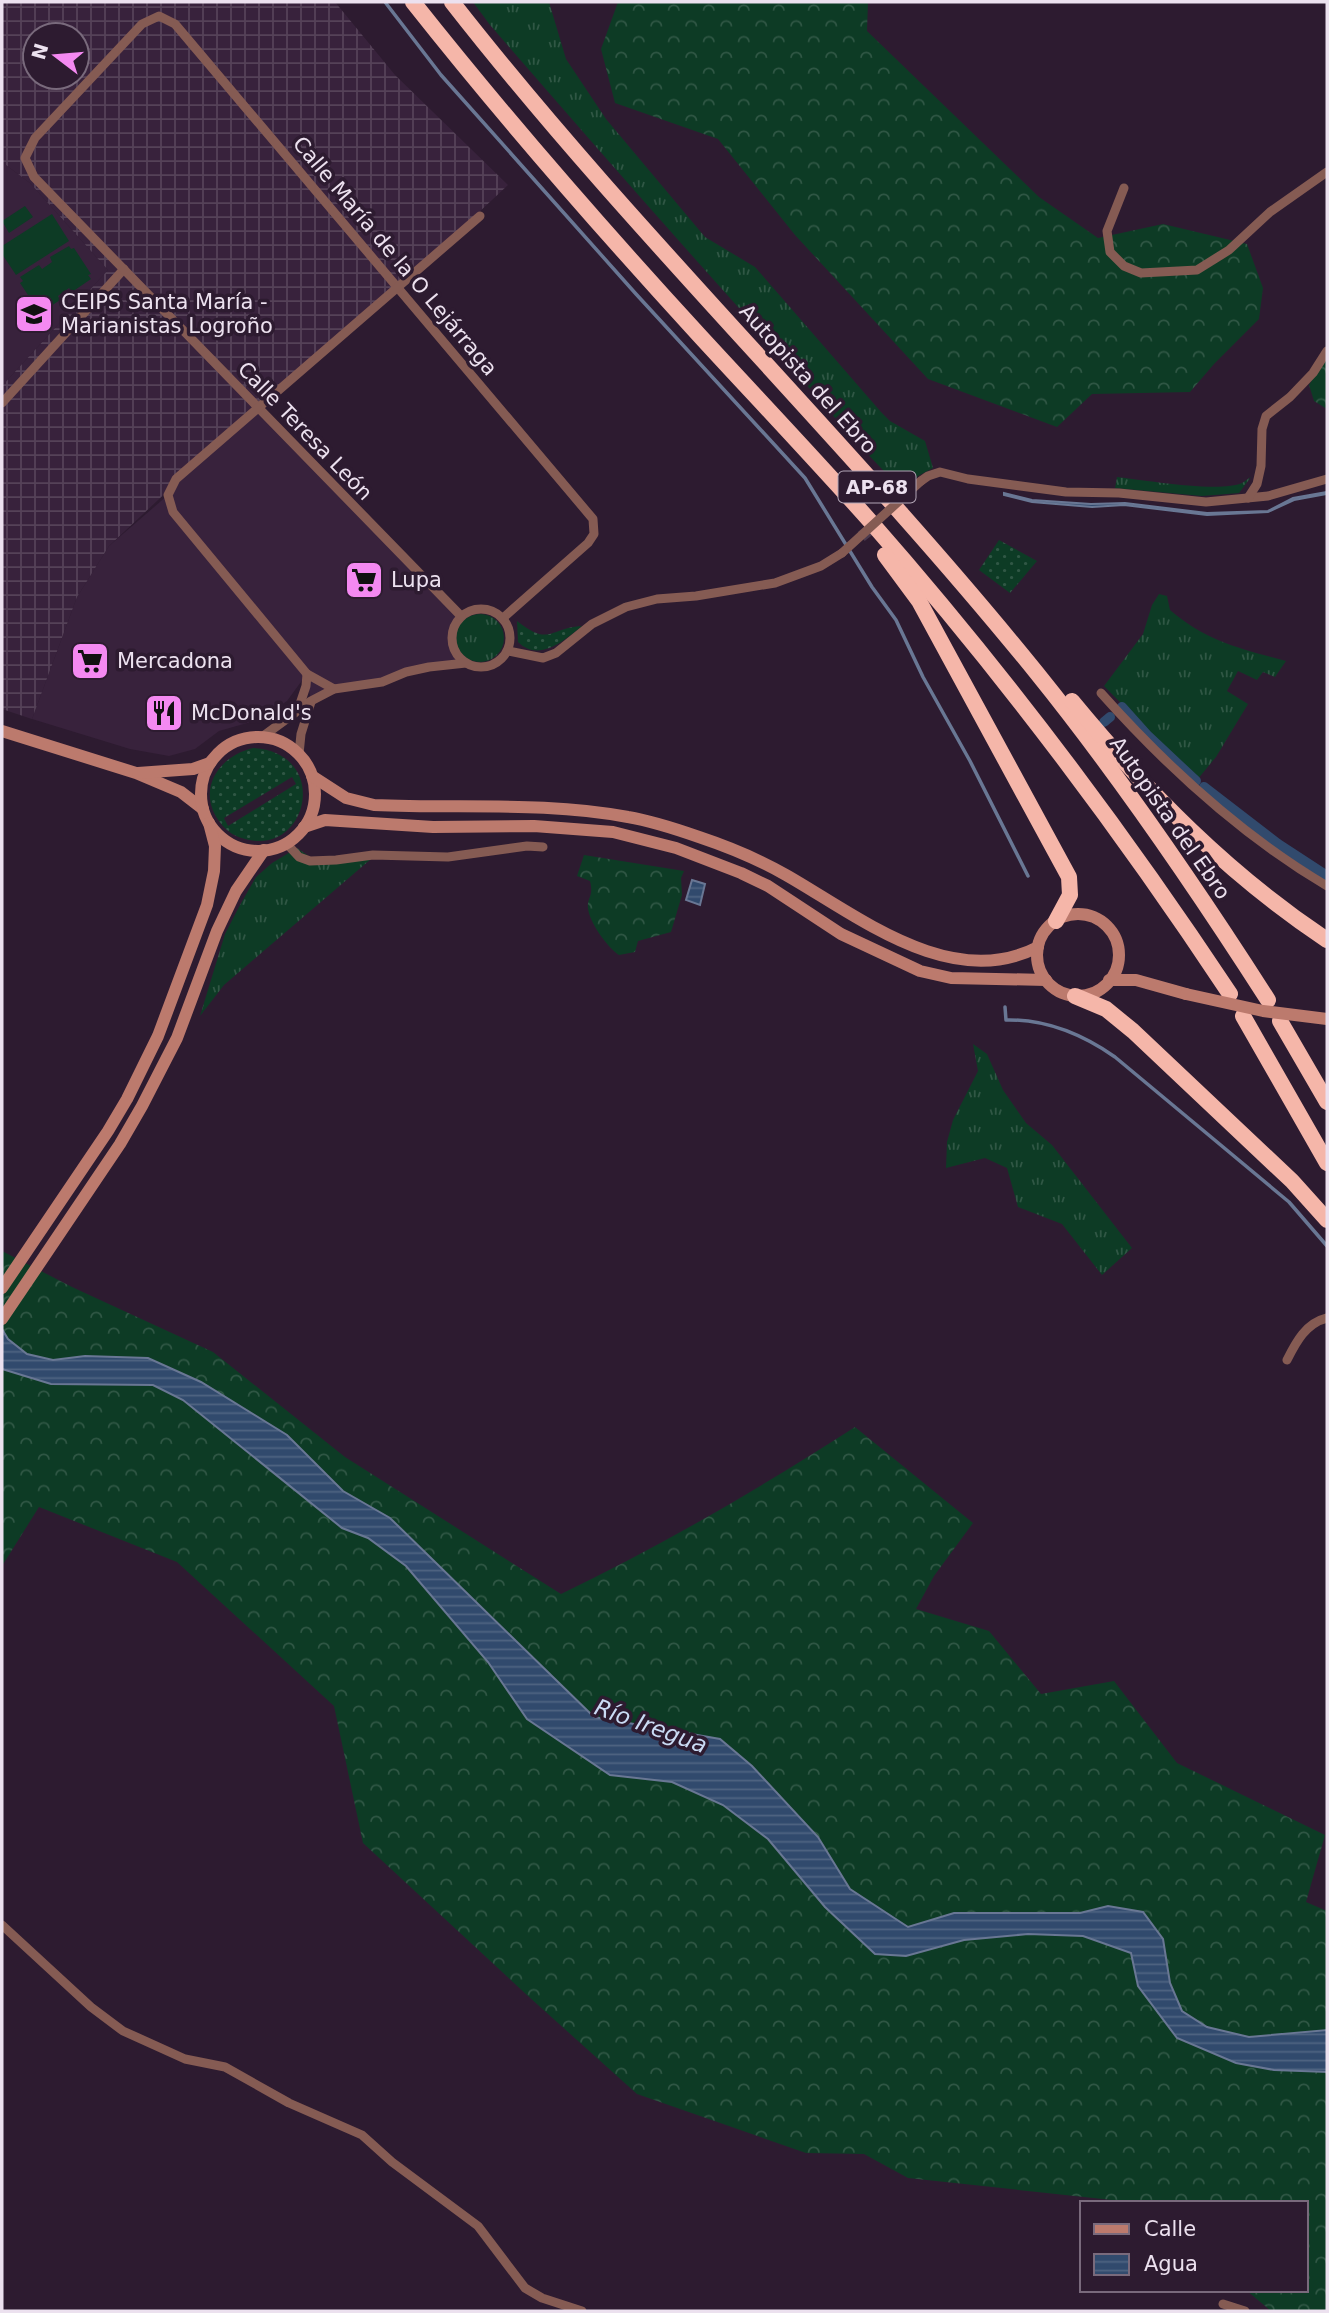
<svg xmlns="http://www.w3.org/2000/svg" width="1329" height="2313" font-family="'DejaVu Sans',sans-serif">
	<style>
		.built { fill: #38223c }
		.industrial { fill: url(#industrial-grid); fill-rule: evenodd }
		.grass { fill: url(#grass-tufts) }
		.forest { fill: url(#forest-crowns) }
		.park { fill: #0d3b25 }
		.garden { fill: url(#garden-dots); fill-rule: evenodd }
		.water { fill: url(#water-rules); stroke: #697794; stroke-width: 2 }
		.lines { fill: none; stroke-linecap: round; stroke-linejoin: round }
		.stream { stroke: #697794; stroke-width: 3.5 }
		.canal { stroke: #314a6d; stroke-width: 10 }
		.highway-tunnel { stroke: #4a394d; stroke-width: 16; stroke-dasharray: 16 8; stroke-linecap: butt }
		.street { stroke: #855b53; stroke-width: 9 }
		.secondary { stroke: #bc7a6d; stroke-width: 12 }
		.highway { stroke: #f5b6a9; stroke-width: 16 }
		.street-bridge { stroke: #855b53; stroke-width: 9 }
		.secondary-bridge { stroke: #bc7a6d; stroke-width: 12 }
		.labels { text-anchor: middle; stroke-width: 7; stroke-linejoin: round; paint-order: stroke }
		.shield { fill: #2d1b30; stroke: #b3a6b6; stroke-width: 2 }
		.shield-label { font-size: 19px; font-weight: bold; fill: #ece1ef }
		.street-label { font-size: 21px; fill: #ece1ef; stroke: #2d1b30 }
		.poi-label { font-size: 21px; fill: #ece1ef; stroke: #2d1b30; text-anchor: start }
		.water-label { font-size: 23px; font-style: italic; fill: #cadbf4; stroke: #2d1b30 }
	</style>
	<defs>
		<pattern id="industrial-grid" width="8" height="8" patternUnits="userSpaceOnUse" patternTransform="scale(1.75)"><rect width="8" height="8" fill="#38223c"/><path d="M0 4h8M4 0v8" fill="none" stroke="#554258"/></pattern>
		<pattern id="grass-tufts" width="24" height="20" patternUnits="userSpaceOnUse" patternTransform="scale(1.75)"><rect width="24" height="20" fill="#0d3b25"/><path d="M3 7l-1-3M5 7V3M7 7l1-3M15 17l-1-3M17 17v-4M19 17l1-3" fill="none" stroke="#305745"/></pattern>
		<pattern id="forest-crowns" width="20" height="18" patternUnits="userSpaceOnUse" patternTransform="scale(1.75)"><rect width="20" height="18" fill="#0d3b25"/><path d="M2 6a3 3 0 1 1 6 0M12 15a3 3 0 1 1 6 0" fill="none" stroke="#305745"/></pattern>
		<pattern id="garden-dots" width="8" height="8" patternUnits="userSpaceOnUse" patternTransform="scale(1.75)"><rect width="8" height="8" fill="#0d3b25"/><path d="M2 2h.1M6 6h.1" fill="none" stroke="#305745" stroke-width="1.8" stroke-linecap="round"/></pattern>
		<pattern id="water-rules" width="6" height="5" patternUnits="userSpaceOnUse" patternTransform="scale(1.75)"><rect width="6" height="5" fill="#314a6d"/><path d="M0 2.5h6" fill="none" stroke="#4f6482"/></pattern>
	</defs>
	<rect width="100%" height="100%" fill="#2d1b30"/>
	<!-- built -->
	<g class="built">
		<polygon points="2,162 30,183 108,270 2,386"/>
		<polygon points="257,407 461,616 452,632 451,641 459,658 455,664 343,686 311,701 306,675 287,701 261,719 219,731 195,749 169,756 130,749 32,719 77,597 109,546 168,495 176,479"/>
	</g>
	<!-- industrial -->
	<path class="industrial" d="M2,2h333l60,73 113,110 -109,102 -142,120 -148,139 -32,51 -45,122 -30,-10v-323l106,-116 -78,-87 -28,-21zM35,35h42v42h-42z"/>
	<!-- grass -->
	<g class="grass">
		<path d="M473,2h76l17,57 40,60 99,118 50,30 126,145 9,9 35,20 8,27 -15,8 -14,15c-50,-48 -93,-102 -139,-154 -93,-103 -184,-207 -275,-312z"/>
		<path d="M1117,477c26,3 103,16 125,6 1,0 8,-6 9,-6l-12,16 -37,3 -87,-8z"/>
		<path d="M1159,594l8,2 3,14c36,31 71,39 116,51l-11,16 -12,-5 -6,8 -19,-9 -11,20 21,13 -32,53 -19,23 -93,-94 39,-52 9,-29z"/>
		<circle cx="480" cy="638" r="24"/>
		<polygon points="297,848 313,859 371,859 224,985 200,1016 225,934 240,905 256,877 272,863"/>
		<polygon points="973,1044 987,1054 1003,1090 1026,1123 1052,1145 1132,1248 1102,1275 1062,1224 1018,1207 1007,1168 985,1158 946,1168 947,1142 953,1120 978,1071"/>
	</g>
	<!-- forest -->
	<g class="forest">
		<polygon points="618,2 868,2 867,31 1039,197 1098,238 1163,224 1247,244 1263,288 1259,319 1214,364 1190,392 1092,394 1057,427 928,379 795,235 718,139 615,103 601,49"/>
		<polygon points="1327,356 1327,409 1314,401 1309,385"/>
		<path d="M584,855l100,16 -3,7 1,17 -11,37 -33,9 -3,11 -16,3c-11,-7 -30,-33 -31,-47 -1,-11 6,-11 2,-27l-13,-5z"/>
		<path d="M2,1251l70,36 141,65 132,105 216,137c102,-49 199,-106 294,-167l118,96 -39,53 -18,33 73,22 52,63 73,-13 63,82 148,72 -19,67 21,9v400h-56l-25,-21h60v-87h-166l-232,-25 -44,-24 -58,-1 -169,-59 -109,-98 -165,-153 -29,-137 -157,-144 -138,-55 -37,59z"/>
	</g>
	<!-- park -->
	<g class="park">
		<polygon points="25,206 33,217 9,233 2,221"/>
		<polygon points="52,214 69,241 16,275 2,254 2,246"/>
		<polygon points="69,246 71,249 74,248 91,274 88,275 91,279 72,292 69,288 58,296 60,300 42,312 40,308 38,310 20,283 23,281 20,277 39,265 42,269 52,262 50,257"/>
	</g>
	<!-- garden -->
	<g class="garden">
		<polygon points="999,540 1037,561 1010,593 979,570"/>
		<path d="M517,621c33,26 32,7 65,5 -17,14 -43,37 -64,16z"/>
		<path d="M253,748c79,5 55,109 -8,91 -9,-2 -17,-7 -23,-14 -27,-32 -6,-68 31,-77zM292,777l4,7 -68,42 -4,-8z"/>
	</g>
	<!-- water -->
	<g class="water">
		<polygon points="1327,492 1327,494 1294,500 1268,512 1207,515 1124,505 1092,507 1032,502 1004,495 1004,493 1032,500 1091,504 1125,503 1207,513 1268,511 1293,498"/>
		<polygon points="692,880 705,884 700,905 686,900"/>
		<polygon points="2,1329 8,1339 27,1354 53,1360 85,1356 148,1358 201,1382 287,1435 343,1491 390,1518 594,1717 720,1739 752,1766 818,1837 850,1889 908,1927 954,1913 1080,1913 1108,1906 1143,1912 1163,1939 1170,1983 1182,2011 1207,2027 1249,2037 1327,2030 1327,2072 1274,2070 1236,2063 1177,2038 1138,1986 1131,1953 1083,1936 1028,1934 964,1940 906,1956 875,1954 825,1907 768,1839 723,1805 672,1782 610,1775 527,1719 488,1662 406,1566 368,1538 342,1528 183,1400 153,1385 51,1384 2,1369"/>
	</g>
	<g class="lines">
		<!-- stream -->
		<g class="stream">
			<polyline points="385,2 441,75 636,294 805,478 872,587 896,620 923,677 970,761 1028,876"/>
			<path d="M1005,1007l1,13c40,-1 76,14 109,37l174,145 38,44"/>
		</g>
		<!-- canal -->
		<g class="canal">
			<polyline points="1122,707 1148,736 1196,781"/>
			<polyline points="1104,722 1110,717"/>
			<polyline points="1204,787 1278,844 1327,876"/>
		</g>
		<!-- highway-tunnel -->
		<polyline class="highway-tunnel" points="864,527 871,536"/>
		<!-- street -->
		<g class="street">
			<polyline points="1124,188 1107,231 1110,252 1124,266 1141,273 1197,270 1229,250 1270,212 1327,172"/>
			<polyline points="2,403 124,269"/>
			<polyline points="921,481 928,476 940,472 968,479 1066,492 1119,493 1206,502 1268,496 1327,479"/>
			<polyline points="1248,498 1257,484 1261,466 1262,429 1266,416 1290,397 1313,373 1327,351"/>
			<circle cx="481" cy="638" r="29"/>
			<polyline points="461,616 34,177 25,158 35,138 142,24 159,16 175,24 593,519 594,534 588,543 503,618"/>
			<polyline points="508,651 543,658 556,653 592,624 626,607 657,599 696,596 775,583 821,566 842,553"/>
			<polyline points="307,674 173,512 168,495 176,479 480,216"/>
			<path d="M1101,693c66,74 140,142 226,193"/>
			<polyline points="298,710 306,686 307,674 334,689"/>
			<polyline points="262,737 311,701 334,689 382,682 406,672 429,667 466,663"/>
			<polyline points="299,754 301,734 311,702"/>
			<polyline points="286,843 299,857 310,861 336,860 373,855 448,857 527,846 543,847"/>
			<path d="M1287,1360c9,-18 19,-37 40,-42"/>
			<polyline points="2,1925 91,2007 123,2031 185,2059 225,2067 289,2103 362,2135 392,2162 478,2226 525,2288 542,2298 582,2311"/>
			<polyline points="1223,2304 1245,2311"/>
		</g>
		<!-- secondary -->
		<g class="secondary">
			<polyline points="2,731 136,773 181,792 203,809"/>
			<circle cx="258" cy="794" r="57"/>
			<polyline points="138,773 193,769 210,763"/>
			<path d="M312,776l34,22 28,7c84,4 171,-4 254,12 24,4 48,12 71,20 30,10 59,22 87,38 72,41 165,117 252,72"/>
			<polyline points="304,827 325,820 433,827 534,826 613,832 676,848 741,873 768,886 841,934 920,971 951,978 1046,980"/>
			<circle cx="1078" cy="955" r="41"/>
			<polyline points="1109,980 1136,980 1186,994"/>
			<polyline points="2,1288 108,1131 127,1099 158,1036 207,905 214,871 215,846 209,823"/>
			<polyline points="2,1319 120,1144 142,1106 177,1038 217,931 236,891 264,850"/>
		</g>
		<!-- highway -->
		<g class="highway">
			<path d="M413,2c91,115 187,225 286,333 57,62 115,123 171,186 131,149 250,307 360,473"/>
			<path d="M452,2c182,233 397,439 584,670 84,104 159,214 232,328"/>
			<polyline points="885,555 919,601 1069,877 1070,895 1056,921"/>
			<path d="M1072,701c75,91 157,174 255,239"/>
			<polyline points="1075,996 1106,1009 1133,1031 1292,1181 1327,1220"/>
			<polyline points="1243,1016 1327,1163"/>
			<polyline points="1280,1021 1327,1102"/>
		</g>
		<!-- street-bridge -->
		<polyline class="street-bridge" points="842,553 921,481"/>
		<!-- secondary-bridge -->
		<polyline class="secondary-bridge" points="1186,994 1263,1011 1327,1019"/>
	</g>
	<!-- icons -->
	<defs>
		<symbol id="university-square" viewBox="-11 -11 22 22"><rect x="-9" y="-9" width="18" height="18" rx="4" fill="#f489f1" stroke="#2d1b30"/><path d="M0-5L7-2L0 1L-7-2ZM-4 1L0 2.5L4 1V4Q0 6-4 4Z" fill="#111"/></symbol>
		<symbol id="supermarket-square" viewBox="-11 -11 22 22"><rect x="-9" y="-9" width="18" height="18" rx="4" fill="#f489f1" stroke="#2d1b30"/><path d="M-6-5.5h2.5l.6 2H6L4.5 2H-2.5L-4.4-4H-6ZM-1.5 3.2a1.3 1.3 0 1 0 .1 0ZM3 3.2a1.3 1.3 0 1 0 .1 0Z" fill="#111"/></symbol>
		<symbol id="restaurant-square" viewBox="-11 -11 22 22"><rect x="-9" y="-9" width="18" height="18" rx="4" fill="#f489f1" stroke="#2d1b30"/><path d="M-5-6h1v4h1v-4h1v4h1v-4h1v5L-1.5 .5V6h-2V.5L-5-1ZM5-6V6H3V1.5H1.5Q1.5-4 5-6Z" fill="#111"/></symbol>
	</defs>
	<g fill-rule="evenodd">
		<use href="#university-square" x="12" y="292" width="44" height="44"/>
		<use href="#supermarket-square" x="342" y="558" width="44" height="44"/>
		<use href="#supermarket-square" x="68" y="639" width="44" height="44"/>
		<use href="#restaurant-square" x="142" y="691" width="44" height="44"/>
	</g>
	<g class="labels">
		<!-- shield labels -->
		<rect class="shield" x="838.5" y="471.5" width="77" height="31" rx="5"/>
		<g class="shield-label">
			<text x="877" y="494">AP-68</text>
		</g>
		<!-- street labels -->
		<g class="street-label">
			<text transform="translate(395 256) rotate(50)" y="7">Calle María de la O Lejárraga</text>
			<text transform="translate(808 379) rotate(48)" y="7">Autopista del Ebro</text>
			<text transform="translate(305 431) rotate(46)" y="7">Calle Teresa León</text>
			<text transform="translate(1170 818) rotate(55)" y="7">Autopista del Ebro</text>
		</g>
		<!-- poi labels -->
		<g class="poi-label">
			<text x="61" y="309">CEIPS Santa María -<tspan x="61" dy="24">Marianistas Logroño</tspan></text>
			<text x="391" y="587">Lupa</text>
			<text x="117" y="668">Mercadona</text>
			<text x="191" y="720">McDonald's</text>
		</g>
		<!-- water labels -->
		<g class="water-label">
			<text transform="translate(651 1726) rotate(20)" y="8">Río Iregua</text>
		</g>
	</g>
	<!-- border -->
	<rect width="1329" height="2313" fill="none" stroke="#ece1ef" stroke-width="7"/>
	<!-- legend -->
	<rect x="1080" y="2201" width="228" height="91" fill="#2d1b30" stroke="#796a7c" stroke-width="2"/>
	<rect x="1094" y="2224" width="35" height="10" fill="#bc7a6d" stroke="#796a7c" stroke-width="2"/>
	<text x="1144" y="2236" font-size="21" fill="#ece1ef">Calle</text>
	<rect x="1094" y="2254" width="35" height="21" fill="url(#water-rules)" stroke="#796a7c" stroke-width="2"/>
	<text x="1144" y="2271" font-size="21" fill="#ece1ef">Agua</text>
	<!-- north arrow -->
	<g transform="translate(56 56) rotate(286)"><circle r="33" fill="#2d1b30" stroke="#796a7c" stroke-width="2"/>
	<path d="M0-5L12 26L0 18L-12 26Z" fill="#f489f1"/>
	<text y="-10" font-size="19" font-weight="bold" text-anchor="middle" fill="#ece1ef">N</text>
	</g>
</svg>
